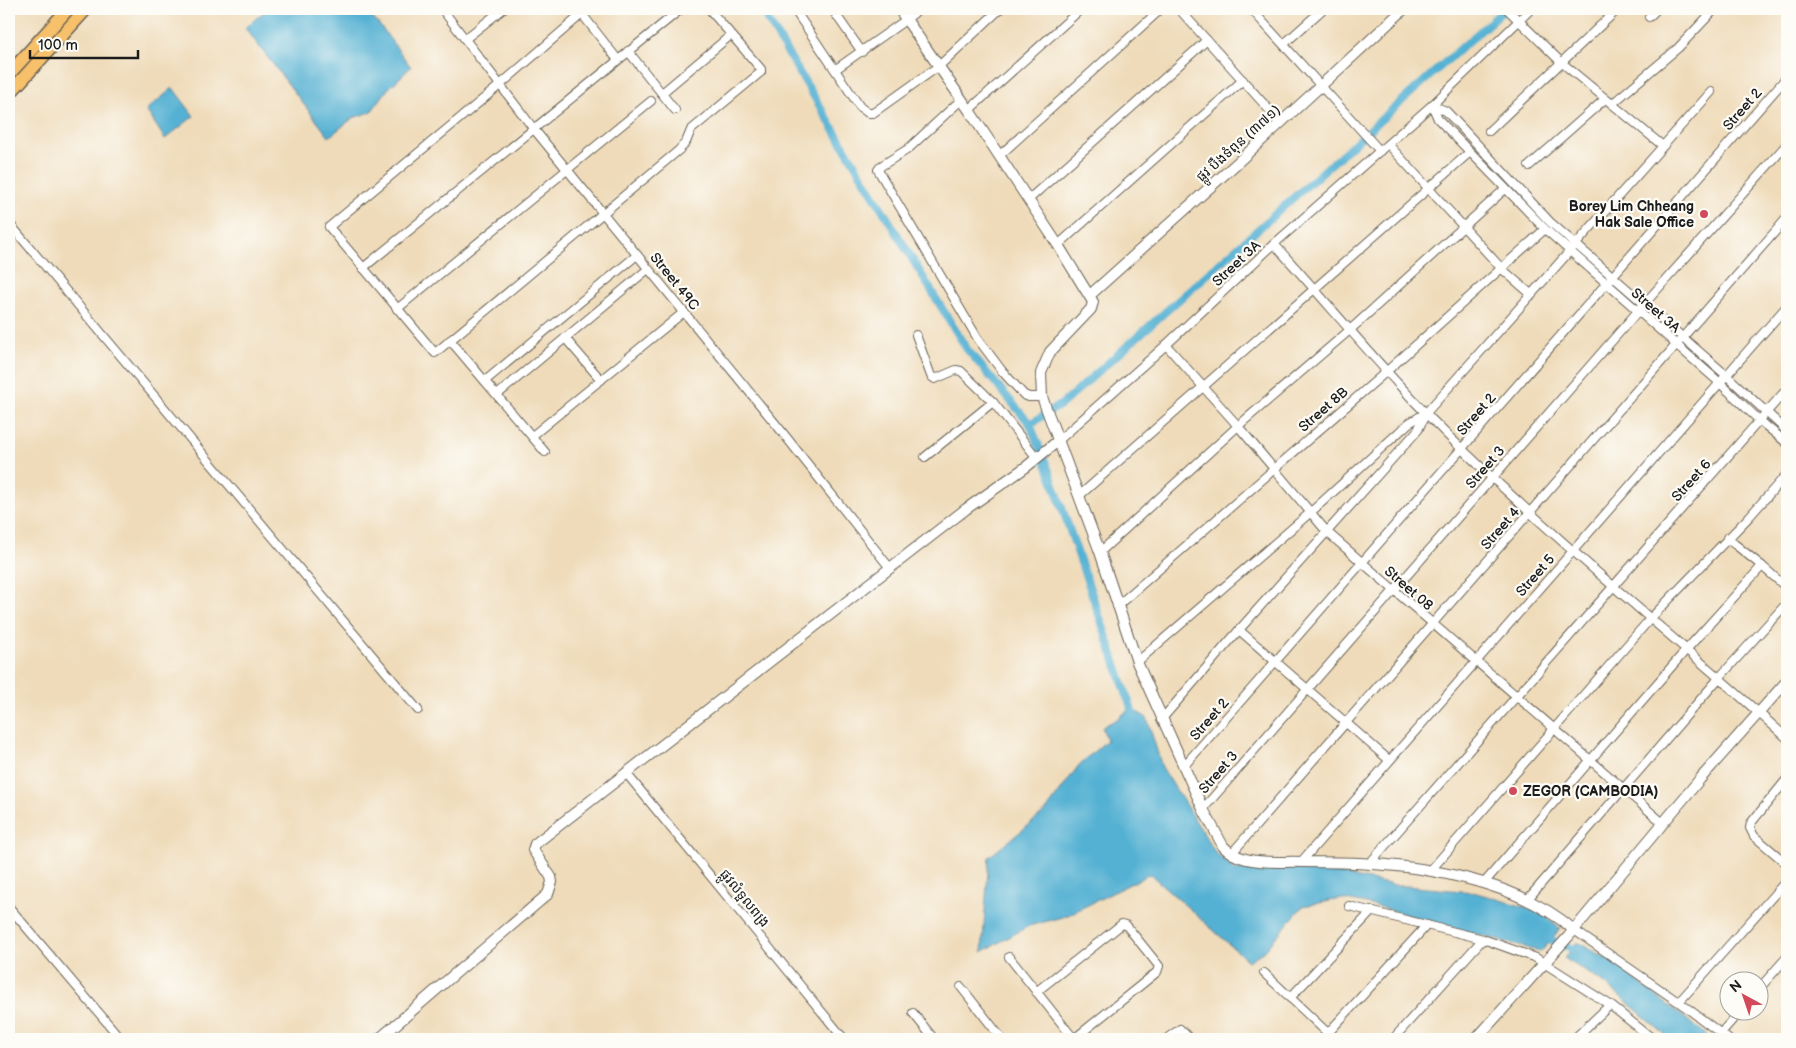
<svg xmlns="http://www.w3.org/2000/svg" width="1796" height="1048" font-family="'Balsamiq Sans','Noto Sans Khmer',sans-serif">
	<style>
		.water { fill: #55b1d3; stroke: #386678 }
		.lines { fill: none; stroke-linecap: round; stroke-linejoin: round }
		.canal { stroke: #55b1d3; stroke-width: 8 }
		.minor-casing { stroke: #665f53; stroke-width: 10 }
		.tertiary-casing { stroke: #665f53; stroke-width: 12 }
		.primary-casing { stroke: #665f53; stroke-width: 15 }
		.minor { stroke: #fff; stroke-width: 8 }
		.tertiary { stroke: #fff; stroke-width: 10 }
		.primary { stroke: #f7c06b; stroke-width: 12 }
		.poi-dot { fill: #d1495b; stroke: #fdfcf7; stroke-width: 2 }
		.labels { text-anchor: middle; stroke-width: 4.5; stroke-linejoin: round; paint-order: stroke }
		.street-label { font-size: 14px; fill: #1c1c1c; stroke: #fdfcf7 }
		.poi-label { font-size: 14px; font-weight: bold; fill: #1c1c1c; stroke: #fdfcf7; text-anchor: end }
	</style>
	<rect width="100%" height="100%" fill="#fdfcf7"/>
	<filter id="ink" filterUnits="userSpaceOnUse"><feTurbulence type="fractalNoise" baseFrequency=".02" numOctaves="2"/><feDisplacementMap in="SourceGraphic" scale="10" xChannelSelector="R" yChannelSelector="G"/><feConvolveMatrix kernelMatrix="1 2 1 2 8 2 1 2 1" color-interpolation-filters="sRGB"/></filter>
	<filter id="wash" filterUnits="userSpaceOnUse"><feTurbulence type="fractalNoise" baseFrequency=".0096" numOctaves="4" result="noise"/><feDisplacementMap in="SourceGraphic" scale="20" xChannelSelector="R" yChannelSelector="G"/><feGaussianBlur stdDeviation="1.12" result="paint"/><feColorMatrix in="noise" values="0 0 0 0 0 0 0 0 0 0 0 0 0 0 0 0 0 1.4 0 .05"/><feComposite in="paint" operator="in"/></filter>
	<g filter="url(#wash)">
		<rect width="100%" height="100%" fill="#efdbba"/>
		<!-- water -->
		<g class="water">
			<polygon points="267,9 365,9 381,27 411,67 388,89 371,112 353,118 329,137 245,28"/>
			<polygon points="173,88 194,116 165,139 146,110"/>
			<polygon points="1131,708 1147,718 1162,767 1215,852 1235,870 1309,868 1394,885 1473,892 1528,908 1548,918 1560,929 1541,952 1376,906 1341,899 1303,906 1263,952 1248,961 1150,874 1066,916 1029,926 982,952 989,857 1046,811 1079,765 1107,740 1102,727 1117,719"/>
			<polygon points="1577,942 1611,961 1712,1039 1670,1039 1607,985 1564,958"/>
		</g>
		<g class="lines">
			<!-- canal -->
			<g class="canal">
				<polyline points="761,9 966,348 1030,424 1051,476 1134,716"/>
				<polyline points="1030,424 1062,404 1505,9"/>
				<polyline points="1543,937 1571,948 1579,954"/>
			</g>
		</g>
	</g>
	<g filter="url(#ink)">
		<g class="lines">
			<defs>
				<g id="minor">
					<polyline points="442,9 533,128 779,428 890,568"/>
					<polyline points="794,9 860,107 868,113 873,113 939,66 1000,9"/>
					<polyline points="832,9 862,52"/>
					<polyline points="1179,9 1281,123"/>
					<polyline points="1251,9 1380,151"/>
					<polyline points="1507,9 1561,62 1663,146"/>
					<polyline points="1649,17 1657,9"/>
					<polyline points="465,39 503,9"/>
					<polyline points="1284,44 1323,9"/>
					<polyline points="628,51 675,110"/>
					<polyline points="618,60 582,14 500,85 329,227 435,353 679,150 686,142 691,130 761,72 761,69 709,9"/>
					<polyline points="836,69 907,19 919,9"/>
					<polyline points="662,93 731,35"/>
					<polyline points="962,99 908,149 881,166 878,170 978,339 1002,371 1024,395 1029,397 1042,397"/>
					<polyline points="1612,104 1678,48 1715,9"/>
					<polyline points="1432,105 1438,119 1545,229 1720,383 1760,421 1787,443"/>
					<polyline points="1432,105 1446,111 1550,222 1726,375 1787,431"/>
					<polyline points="969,110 1081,9"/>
					<polyline points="1489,131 1618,9"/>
					<polyline points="1388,144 1502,269 1532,295"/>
					<polyline points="999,156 1161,9"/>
					<polyline points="1529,166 1605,99"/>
					<polyline points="1028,200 1207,40"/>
					<polyline points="9,223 418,710"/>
					<path d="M1274,244c63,69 121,142 189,206 104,100 216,191 324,288"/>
					<polyline points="1058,245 1243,80"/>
					<polyline points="363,268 681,9"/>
					<polyline points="397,309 651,101"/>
					<polyline points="916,335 931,376 935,379 956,370 961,371 993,402"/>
					<polyline points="565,338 601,380"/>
					<polyline points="450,340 545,452"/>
					<polyline points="1166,345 1238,426 1327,532 1663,823"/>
					<polyline points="485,381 637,255"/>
					<polyline points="497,395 648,269"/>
					<polyline points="532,436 684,312"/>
					<polyline points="1059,440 1166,345 1274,244 1432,105 1531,9"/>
					<polyline points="925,457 993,402 1037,458"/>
					<polyline points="1079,496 1470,152"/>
					<polyline points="1727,538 1762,566 1787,588"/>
					<polyline points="1100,552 1238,426 1351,329 1505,189"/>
					<polyline points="1117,606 1387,371 1545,229"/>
					<polyline points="1239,630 1389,760"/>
					<polyline points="1137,662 1311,512 1409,423 1426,413"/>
					<polyline points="1161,720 1239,630 1418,430 1426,413 1711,92"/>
					<polyline points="1183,767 1787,77"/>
					<polyline points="626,773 844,1039"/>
					<polyline points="1787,779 1751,823 1750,828 1754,836 1787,864"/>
					<polyline points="1203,809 1638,311 1787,144"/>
					<polyline points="1232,853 1787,218"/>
					<polyline points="1301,862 1787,306"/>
					<polyline points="1369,864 1787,389"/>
					<polyline points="1430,871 1650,619 1749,517 1787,474"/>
					<polyline points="1484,883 1686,650 1762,566"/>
					<polyline points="1527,900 1719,678 1787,603"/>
					<polyline points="1349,906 1483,939 1536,958 1610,1005 1653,1039"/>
					<polyline points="9,907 121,1039"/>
					<polyline points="1574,930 1687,1008 1728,1039"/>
					<polyline points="1009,957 1074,1039 1157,972 1159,966 1126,925 1122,924 1036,992"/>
					<polyline points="1264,973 1334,1039"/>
					<polyline points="961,987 1002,1039"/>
					<polyline points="1758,990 1787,957"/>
					<polyline points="1290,998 1372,911"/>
					<polyline points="1679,1002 1787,880"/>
					<polyline points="913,1013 934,1039"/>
					<polyline points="1328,1033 1427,925"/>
					<polyline points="1721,1033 1741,1010"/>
					<polyline points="1166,1039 1180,1029 1190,1039"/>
					<polyline points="1393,1039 1483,939"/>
					<polyline points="1574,1039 1610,1005"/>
					<polyline points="1786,1039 1787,1037"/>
				</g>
				<g id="tertiary">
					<path d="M899,9l70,101 89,135 35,57 -2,7 -41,43 -9,21 1,24 58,155 37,110 66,147 20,37c6,7 15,11 23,13 19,5 38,2 57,3 43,0 87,1 129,9 50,9 103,25 142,59"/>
					<polyline points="1090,295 1237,163 1404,9"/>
					<polyline points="379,1039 548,894 552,882 551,877 533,850 535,844 966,509 1026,467 1059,440"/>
					<polyline points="1476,1039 1568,937 1700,779 1787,681"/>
				</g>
				<g id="primary">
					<polyline points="9,74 68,9"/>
					<polyline points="9,94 86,9"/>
				</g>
			</defs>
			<!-- minor casing -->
			<use href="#minor" class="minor-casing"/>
			<!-- tertiary casing -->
			<use href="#tertiary" class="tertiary-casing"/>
			<!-- primary casing -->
			<use href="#primary" class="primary-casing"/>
			<!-- minor -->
			<use href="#minor" class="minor"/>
			<!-- tertiary -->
			<use href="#tertiary" class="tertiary"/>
			<!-- primary -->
			<use href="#primary" class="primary"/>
		</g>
	</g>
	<!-- markers -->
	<g class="poi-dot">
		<circle cx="1704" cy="214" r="5"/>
		<circle cx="1513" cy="791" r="5"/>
	</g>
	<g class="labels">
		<!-- street labels -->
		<g class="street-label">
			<text transform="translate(1742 109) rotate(-49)" y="5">Street 2</text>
			<text transform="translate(1238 143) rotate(-42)" y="5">ផ្លូវ បឹងទំពុន (៣៧១)</text>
			<text transform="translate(1236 263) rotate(-43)" y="5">Street 3A</text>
			<text transform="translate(675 281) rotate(51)" y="5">Street 49C</text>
			<text transform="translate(1656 310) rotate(41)" y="5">Street 3A</text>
			<text transform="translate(1323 409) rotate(-41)" y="5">Street 8B</text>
			<text transform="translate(1476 414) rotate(-49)" y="5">Street 2</text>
			<text transform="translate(1485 467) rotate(-49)" y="5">Street 3</text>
			<text transform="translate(1691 480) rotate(-48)" y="5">Street 6</text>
			<text transform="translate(1500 528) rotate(-49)" y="5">Street 4</text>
			<text transform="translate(1535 575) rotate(-49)" y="5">Street 5</text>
			<text transform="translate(1409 588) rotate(41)" y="5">Street 08</text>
			<text transform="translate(1209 719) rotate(-49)" y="5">Street 2</text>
			<text transform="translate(1218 772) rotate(-49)" y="5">Street 3</text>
			<text transform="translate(745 898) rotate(51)" y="5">ផ្លូវលំទួលពង្រ</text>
		</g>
		<!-- poi labels -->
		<g class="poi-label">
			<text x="1694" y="211">Borey Lim Chheang<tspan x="1694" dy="16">Hak Sale Office</tspan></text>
			<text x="1523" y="796" text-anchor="start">ZEGOR (CAMBODIA)</text>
		</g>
	</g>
	<!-- margin -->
	<rect width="1796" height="1048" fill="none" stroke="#fdfcf7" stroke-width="30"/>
	<!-- north arrow -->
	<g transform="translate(1744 996) rotate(320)"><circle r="24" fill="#fdfcf7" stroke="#a3a29f"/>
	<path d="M0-4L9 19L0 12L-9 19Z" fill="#d1495b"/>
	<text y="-8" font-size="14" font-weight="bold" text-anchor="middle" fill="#1c1c1c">N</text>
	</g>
	<!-- scale -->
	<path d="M30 50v8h108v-8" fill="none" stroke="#1c1c1c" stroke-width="2.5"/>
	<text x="38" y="50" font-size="15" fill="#1c1c1c" stroke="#fdfcf7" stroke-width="4" paint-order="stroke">100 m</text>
</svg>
